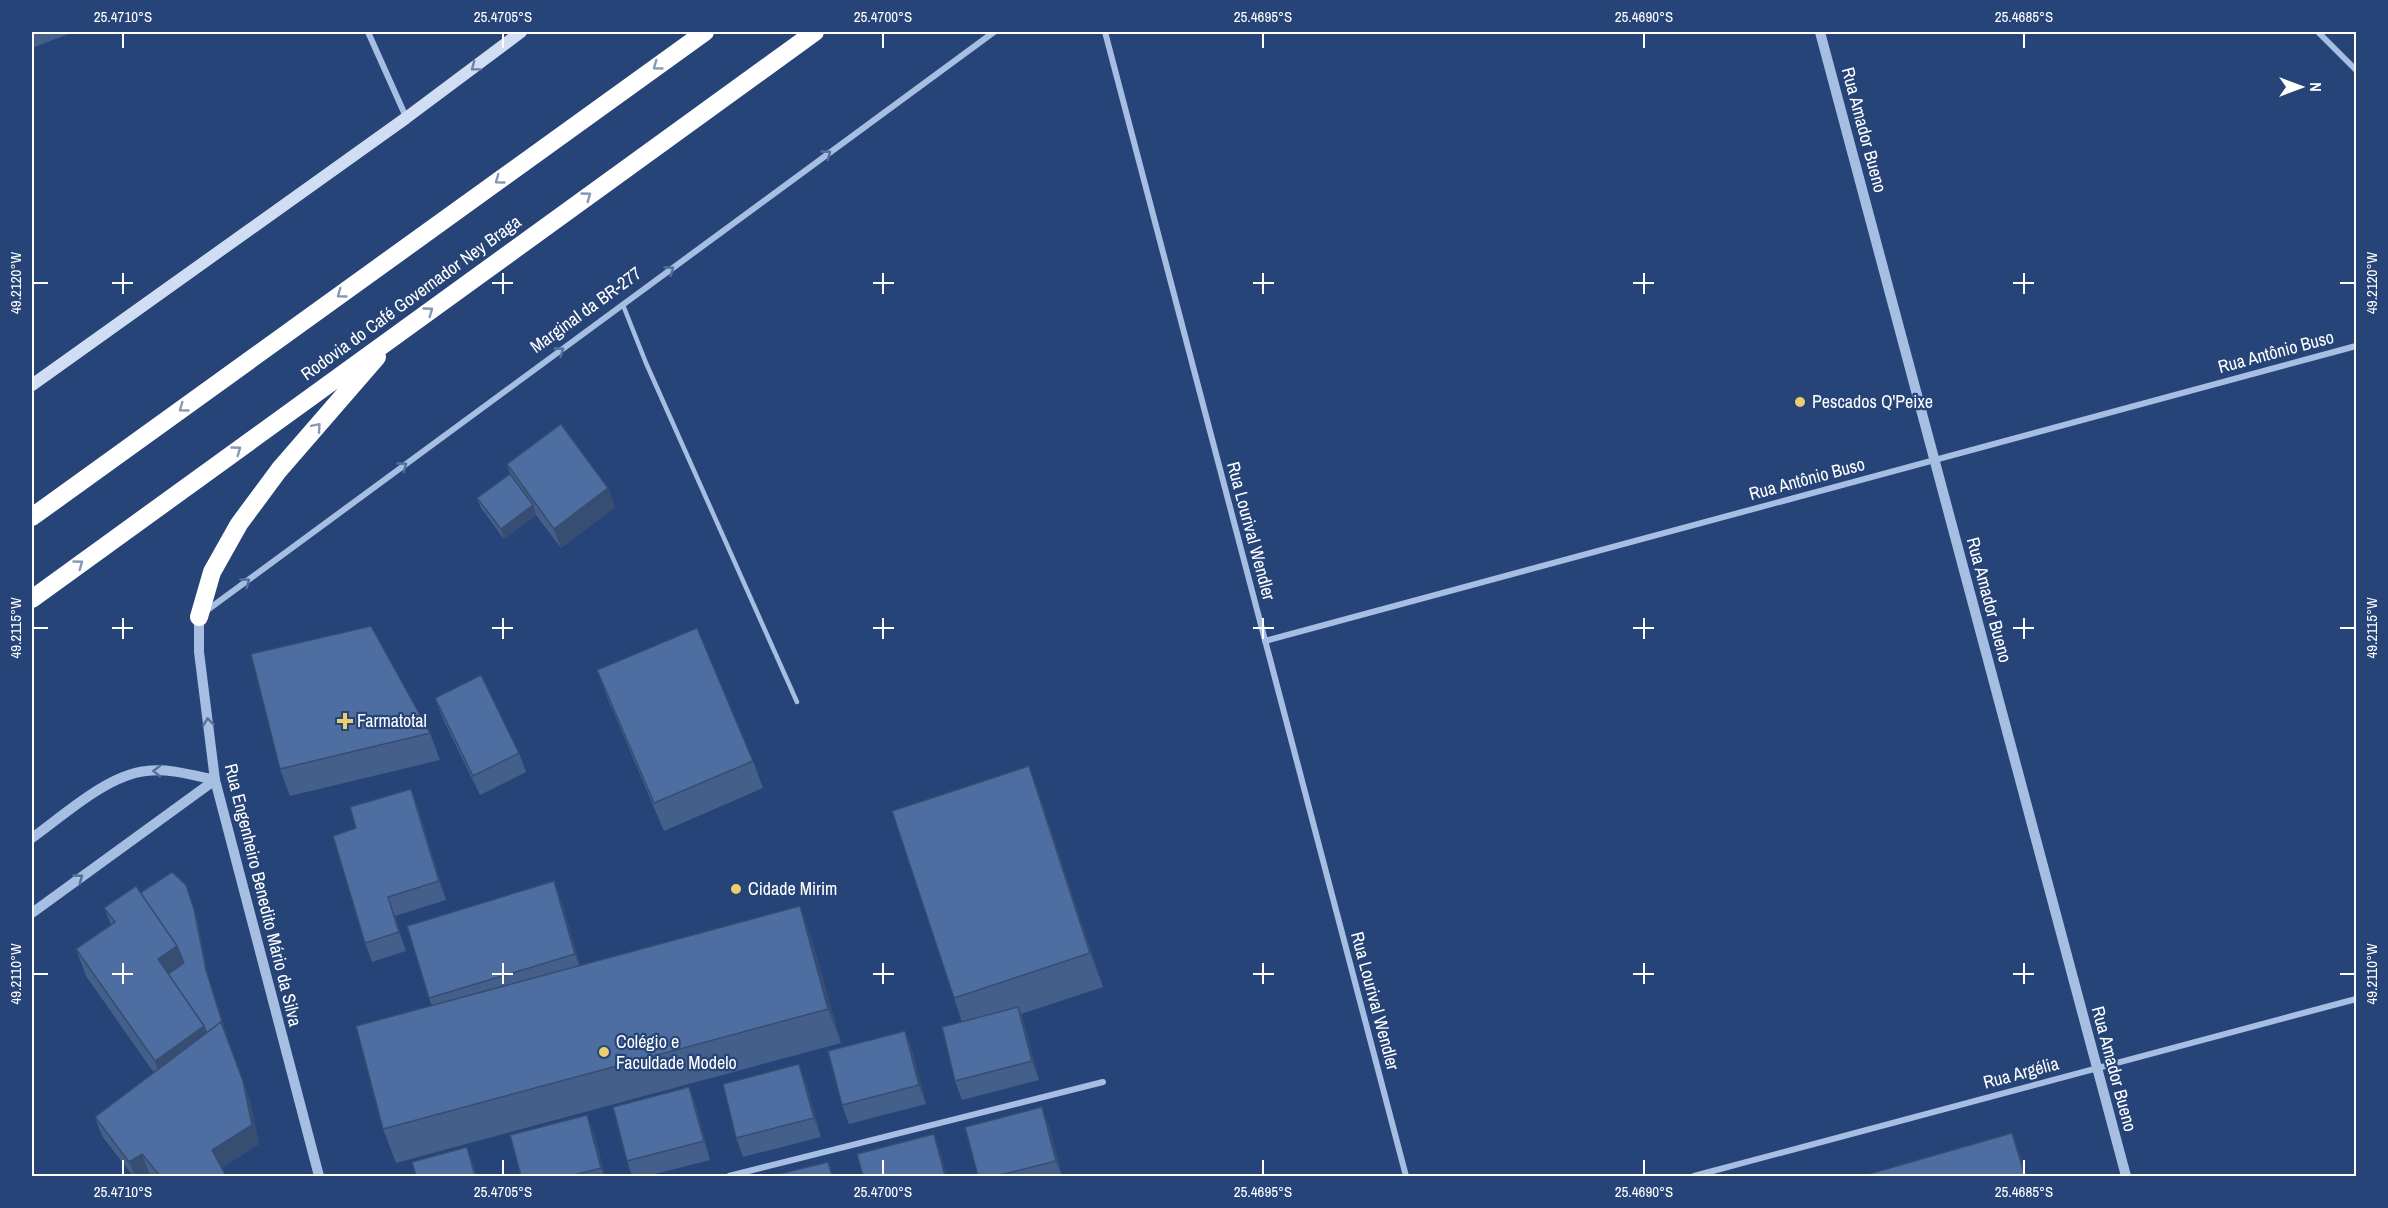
<svg xmlns="http://www.w3.org/2000/svg" width="2388" height="1208" font-family="'Archivo Narrow',sans-serif">
	<style>
		.lines { fill: none; stroke-linecap: round; stroke-linejoin: round }
		.service { stroke: #a7bee3; stroke-width: 4.5 }
		.minor { stroke: #a7bee3; stroke-width: 6 }
		.tertiary { stroke: #a7bee3; stroke-width: 10 }
		.secondary { stroke: #d0ddf3; stroke-width: 12 }
		.motorway { stroke: #fff; stroke-width: 18 }
		.wall { fill: #435f8a }
		.shaded-wall { fill: #374d71 }
		.building { fill: #4e6ea1; stroke: #374d71; stroke-width: 1.5 }
		.oneway { stroke: #8898b4 }
		.oneway2 { stroke: #6a81a9 }
		.oneway3 { stroke: #536f9d }
		.ticks { fill: none; stroke: #fff; stroke-width: 2 }
		.poi-dot { fill: #ebce6d; stroke: #264477; stroke-width: 2 }
		.labels { text-anchor: middle; stroke-width: 4.5; stroke-linejoin: round; paint-order: stroke }
		.street-label { font-size: 18px; fill: #fff; stroke: #264477 }
		.poi-label { font-size: 18px; fill: #fff; stroke: #264477; text-anchor: start }
		.neatline { fill: none; stroke: #fff; stroke-width: 2 }
		.ticks-label { font-size: 15px; text-anchor: middle; fill: #fff }
	</style>
	<rect width="100%" height="100%" fill="#264477"/>
	<g class="lines">
		<!-- service -->
		<polyline class="service" points="623,305 646,363 797,702"/>
		<!-- minor -->
		<g class="minor">
			<polyline points="368,32 406,117"/>
			<polyline points="1105,32 1406,1176"/>
			<polyline points="2318,32 2356,70"/>
			<polyline points="206,611 994,32"/>
			<polyline points="1265,641 2356,346"/>
			<polyline points="729,1176 1103,1082"/>
			<polyline points="1694,1176 2356,999"/>
		</g>
		<!-- tertiary -->
		<g class="tertiary">
			<polyline points="1820,32 2126,1176"/>
			<polyline points="199,617 199,652 215,780 319,1176"/>
			<path d="M32,838c31,-22 75,-63 114,-67 23,-3 46,4 69,9"/>
			<polyline points="32,913 215,780"/>
		</g>
		<!-- secondary -->
		<polyline class="secondary" points="32,385 406,118 521,32"/>
		<!-- motorway -->
		<g class="motorway">
			<polyline points="32,517 705,32"/>
			<polyline points="32,599 815,32"/>
			<polyline points="199,617 212,572 239,524 279,470 377,357"/>
		</g>
	</g>
	<!-- wall -->
	<g class="wall">
		<polygon points="32,32 74,32 32,48"/>
		<polygon points="507,464 608,488 615,507 561,548 536,515 504,539 481,508 477,498 510,474"/>
		<polygon points="597,670 753,761 763,788 664,831 607,697"/>
		<polygon points="435,698 519,753 526,772 480,795 442,717"/>
		<polygon points="430,733 440,760 290,796 280,769"/>
		<polygon points="1029,766 1041,800 1103,987 1021,1014 1025,1026 1039,1080 962,1100 955,1081 962,1022 954,998"/>
		<polygon points="418,808 446,900 395,916 406,951 372,962 365,943"/>
		<polygon points="554,881 564,909 580,966 812,940 841,1043 396,1163 383,1129 432,1006 429,998"/>
		<polygon points="186,885 197,919 209,980 228,1041 250,1101 259,1144 221,1168 226,1176 151,1176 149,1173 143,1176 133,1176 102,1136 95,1117 154,1073 86,976 76,949 111,925 104,908 140,893"/>
		<polygon points="905,1031 912,1050 926,1104 849,1124 842,1105"/>
		<polygon points="806,1083 821,1137 743,1157 736,1138"/>
		<polygon points="689,1087 696,1106 710,1160 647,1176 632,1176 627,1161"/>
		<polygon points="587,1115 594,1134 605,1176 521,1176"/>
		<polygon points="1049,1126 1062,1176 978,1176"/>
	</g>
	<!-- shaded-wall -->
	<g class="shaded-wall">
		<polygon points="608,488 615,507 561,548 554,529"/>
		<polygon points="533,505 536,515 504,539 501,529"/>
		<polygon points="1029,766 1041,800 1103,987 1090,953"/>
		<polygon points="411,789 418,808 446,900 439,881"/>
		<polygon points="554,881 564,909 585,981 575,954"/>
		<polygon points="186,885 197,919 209,980 228,1041 250,1101 259,1144 219,1169 165,1088 155,1061 206,970"/>
		<polygon points="388,897 395,916 406,951 399,932"/>
		<polygon points="800,906 812,940 841,1043 828,1009"/>
		<polygon points="177,946 187,973 170,985 158,959"/>
		<polygon points="1018,1007 1025,1026 1039,1080 1032,1061"/>
		<polygon points="905,1031 912,1050 926,1104 919,1085"/>
		<polygon points="799,1064 806,1083 821,1137 814,1118"/>
		<polygon points="689,1087 696,1106 710,1160 704,1141"/>
		<polygon points="1042,1107 1049,1126 1062,1176 1056,1161"/>
		<polygon points="587,1115 594,1134 605,1176 604,1176 601,1168"/>
		<polygon points="2012,1133 2022,1160 2027,1176 2025,1176"/>
		<polygon points="934,1134 941,1153 947,1176 945,1176"/>
		<polygon points="467,1147 474,1166 477,1176 475,1176"/>
		<polygon points="142,1154 149,1173 143,1176 135,1176 129,1162"/>
	</g>
	<!-- building -->
	<g class="building">
		<polygon points="561,424 608,488 554,529 507,464"/>
		<polygon points="510,474 533,505 501,529 477,498"/>
		<polygon points="371,626 430,733 280,769 251,654"/>
		<polygon points="697,628 753,761 654,803 597,670"/>
		<polygon points="481,675 519,753 473,776 435,698"/>
		<polygon points="1029,766 1090,953 954,998 892,811"/>
		<polygon points="411,789 439,881 388,897 399,932 365,943 333,836 356,828 350,807"/>
		<polygon points="172,872 186,885 194,909 206,970 225,1031 221,1022 207,1033 204,1026 168,974 184,963 177,946 140,893"/>
		<polygon points="554,881 575,954 429,998 407,926"/>
		<polygon points="136,886 177,946 158,959 204,1026 155,1061 76,949 115,922 104,908"/>
		<polygon points="800,906 828,1009 383,1129 356,1026"/>
		<polygon points="1018,1007 1032,1061 955,1081 942,1027"/>
		<polygon points="221,1022 243,1081 252,1125 212,1150 226,1176 160,1176 142,1154 129,1162 95,1117"/>
		<polygon points="905,1031 919,1085 842,1105 828,1051"/>
		<polygon points="799,1064 814,1118 736,1138 723,1084"/>
		<polygon points="689,1087 704,1141 627,1161 613,1107"/>
		<polygon points="1042,1107 1056,1161 996,1176 978,1176 965,1127"/>
		<polygon points="587,1115 601,1168 570,1176 521,1176 510,1135"/>
		<polygon points="2012,1133 2025,1176 1862,1176"/>
		<polygon points="934,1134 945,1176 863,1176 857,1154"/>
		<polygon points="467,1147 475,1176 416,1176 412,1162"/>
		<polygon points="828,1162 832,1176 771,1176"/>
	</g>
	<!-- one-way arrows -->
	<defs><path id="oneway-chevron" d="M-2-3.5L2.5 0L-2 3.5" fill="none" stroke-width="1.6" stroke-linecap="round" stroke-linejoin="round" transform="scale(1.5)"/></defs>
	<g class="oneway">
		<use href="#oneway-chevron" transform="translate(657 66) rotate(144)"/>
		<use href="#oneway-chevron" transform="translate(499 180) rotate(144)"/>
		<use href="#oneway-chevron" transform="translate(587 196) rotate(-36)"/>
		<use href="#oneway-chevron" transform="translate(341 294) rotate(144)"/>
		<use href="#oneway-chevron" transform="translate(429 311) rotate(-36)"/>
		<use href="#oneway-chevron" transform="translate(183 408) rotate(144)"/>
		<use href="#oneway-chevron" transform="translate(317 427) rotate(-49)"/>
		<use href="#oneway-chevron" transform="translate(237 450) rotate(-36)"/>
		<use href="#oneway-chevron" transform="translate(79 564) rotate(-36)"/>
	</g>
	<use class="oneway2" href="#oneway-chevron" transform="translate(475 67) rotate(143)"/>
	<g class="oneway3">
		<use href="#oneway-chevron" transform="translate(827 154) rotate(-36)"/>
		<use href="#oneway-chevron" transform="translate(670 270) rotate(-36)"/>
		<use href="#oneway-chevron" transform="translate(560 351) rotate(-36)"/>
		<use href="#oneway-chevron" transform="translate(403 466) rotate(-36)"/>
		<use href="#oneway-chevron" transform="translate(246 582) rotate(-36)"/>
		<use href="#oneway-chevron" transform="translate(208 722) rotate(-97)"/>
		<use href="#oneway-chevron" transform="translate(157 771) rotate(-179)"/>
		<use href="#oneway-chevron" transform="translate(79 878) rotate(-36)"/>
	</g>
	<!-- ticks -->
	<path class="ticks" d="M123,33v15M503,33v15M883,33v15M1263,33v15M1644,33v15M2024,33v15M123,273v21M503,273v21M883,273v21M1263,273v21M1644,273v21M2024,273v21M33,283h15M112,283h21M492,283h21M873,283h21M1253,283h21M1633,283h21M2013,283h21M2340,283h15M123,618v21M503,618v21M883,618v21M1263,618v21M1644,618v21M2024,618v21M33,628h15M112,628h21M492,628h21M873,628h21M1253,628h21M1633,628h21M2013,628h21M2340,628h15M123,963v21M503,963v21M883,963v21M1263,963v21M1644,963v21M2024,963v21M33,974h15M112,974h21M492,974h21M873,974h21M1253,974h21M1633,974h21M2013,974h21M2340,974h15M123,1160v15M503,1160v15M883,1160v15M1263,1160v15M1644,1160v15M2024,1160v15"/>
	<!-- markers -->
	<g class="poi-dot">
		<circle cx="1800" cy="402" r="6"/>
		<path d="M342 712h6v6h6v6h-6v6h-6v-6h-6v-6h6z"/>
		<circle cx="736" cy="889" r="6"/>
		<circle cx="604" cy="1052" r="6"/>
	</g>
	<g class="labels">
		<!-- street labels -->
		<g class="street-label">
			<text transform="translate(1864 130) rotate(75)" y="6">Rua Amador Bueno</text>
			<text transform="translate(411 298) rotate(-36)" y="6">Rodovia do Café Governador Ney Braga</text>
			<text transform="translate(586 310) rotate(-36)" y="6">Marginal da BR-277</text>
			<text transform="translate(2276 352) rotate(-15)" y="6">Rua Antônio Buso</text>
			<text transform="translate(1807 479) rotate(-15)" y="6">Rua Antônio Buso</text>
			<text transform="translate(1251 531) rotate(75)" y="6">Rua Lourival Wendler</text>
			<text transform="translate(1989 600) rotate(75)" y="6">Rua Amador Bueno</text>
			<text transform="translate(263 895) rotate(76)" y="6">Rua Engenheiro Benedito Mário da Silva</text>
			<text transform="translate(1375 1001) rotate(75)" y="6">Rua Lourival Wendler</text>
			<text transform="translate(2114 1069) rotate(75)" y="6">Rua Amador Bueno</text>
			<text transform="translate(2021 1073) rotate(-15)" y="6">Rua Argélia</text>
		</g>
		<!-- poi labels -->
		<g class="poi-label">
			<text x="1812" y="408">Pescados Q'Peixe</text>
			<text x="357" y="727">Farmatotal</text>
			<text x="748" y="895">Cidade Mirim</text>
			<text x="616" y="1048">Colégio e<tspan x="616" dy="21">Faculdade Modelo</tspan></text>
		</g>
	</g>
	<!-- border -->
	<rect width="2388" height="1208" fill="none" stroke="#264477" stroke-width="66"/>
	<!-- north arrow -->
	<g transform="translate(2301 87) rotate(90)" stroke="#264477" stroke-width="4.5" paint-order="stroke">
	<path d="M0-4.5L10 22L0 15L-10 22Z" fill="#ffffff"/>
	<text y="-9" font-size="16" font-weight="bold" text-anchor="middle" fill="#ffffff">N</text>
	</g>
	<rect x="33" y="33" width="2322" height="1142" class="neatline"/>
	<g class="ticks-label">
		<text x="123" y="22">25.4710°S</text>
		<text x="503" y="22">25.4705°S</text>
		<text x="883" y="22">25.4700°S</text>
		<text x="1263" y="22">25.4695°S</text>
		<text x="1644" y="22">25.4690°S</text>
		<text x="2024" y="22">25.4685°S</text>
		<text transform="translate(2372 283) rotate(-90)" y="5">49.2120°W</text>
		<text transform="translate(16 283) rotate(-90)" y="5">49.2120°W</text>
		<text transform="translate(2372 628) rotate(-90)" y="5">49.2115°W</text>
		<text transform="translate(16 628) rotate(-90)" y="5">49.2115°W</text>
		<text transform="translate(2372 974) rotate(-90)" y="5">49.2110°W</text>
		<text transform="translate(16 974) rotate(-90)" y="5">49.2110°W</text>
		<text x="123" y="1197">25.4710°S</text>
		<text x="503" y="1197">25.4705°S</text>
		<text x="883" y="1197">25.4700°S</text>
		<text x="1263" y="1197">25.4695°S</text>
		<text x="1644" y="1197">25.4690°S</text>
		<text x="2024" y="1197">25.4685°S</text>
	</g>
</svg>
